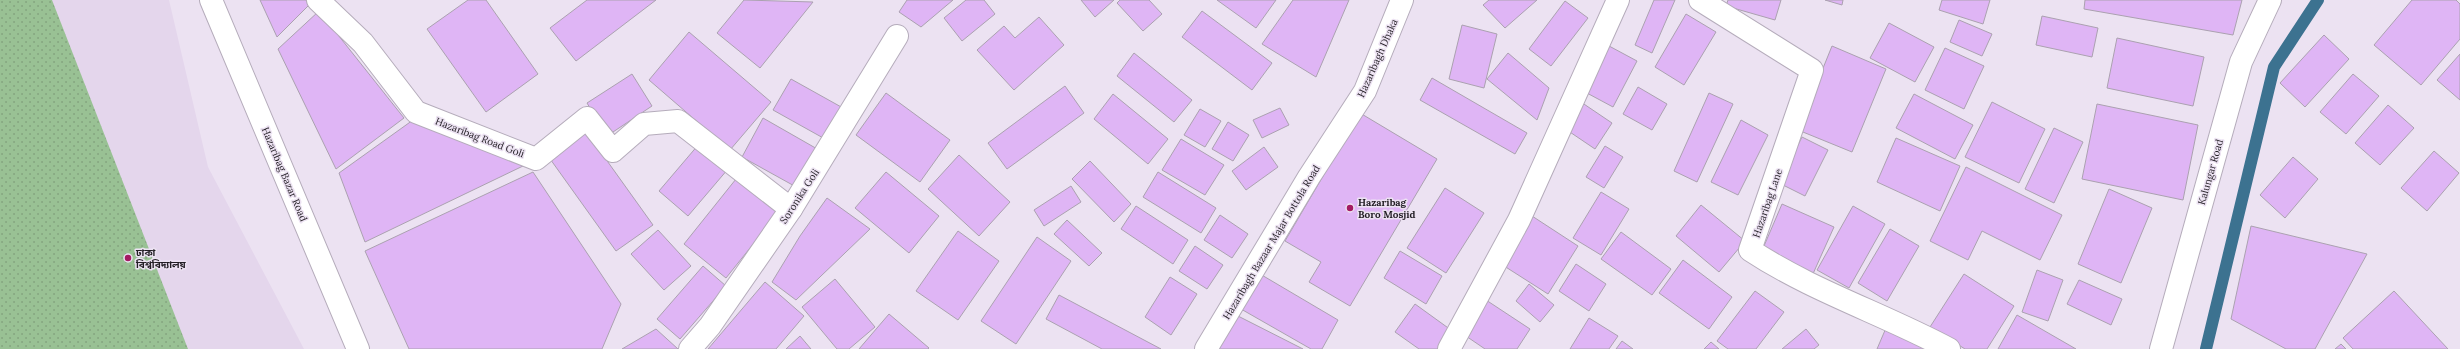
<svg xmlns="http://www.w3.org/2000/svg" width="2460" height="349" font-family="Lora,'Noto Sans Bengali',serif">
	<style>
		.built { fill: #e4d6ec }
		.grass { fill: url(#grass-dots) }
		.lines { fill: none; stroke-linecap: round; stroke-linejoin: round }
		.stream { stroke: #3c7290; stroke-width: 12 }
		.building { fill: #dfb5f5; stroke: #aba1b0 }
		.minor-casing { stroke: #b5acbb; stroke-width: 24 }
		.tertiary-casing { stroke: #b5acbb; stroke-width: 24 }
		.minor { stroke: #fff; stroke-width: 22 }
		.tertiary { stroke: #fff; stroke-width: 22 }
		.poi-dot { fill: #a41a62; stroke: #ece2f2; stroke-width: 1.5 }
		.labels { text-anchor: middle; stroke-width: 3; stroke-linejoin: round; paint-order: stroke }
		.street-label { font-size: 10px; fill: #211d23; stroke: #ece2f2 }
		.poi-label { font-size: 10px; font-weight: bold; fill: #211d23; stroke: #ece2f2; text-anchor: start }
	</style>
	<defs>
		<pattern id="grass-dots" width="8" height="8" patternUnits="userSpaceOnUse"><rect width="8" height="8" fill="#99c194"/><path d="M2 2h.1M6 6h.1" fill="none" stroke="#84a57f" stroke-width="1.8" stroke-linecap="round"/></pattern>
	</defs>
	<rect width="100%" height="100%" fill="#ece2f2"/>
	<!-- built -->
	<polygon class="built" points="0,0 169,0 208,167 304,349 0,349"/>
	<!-- grass -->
	<polygon class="grass" points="0,0 52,0 188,349 0,349"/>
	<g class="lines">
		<!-- stream -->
		<polyline class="stream" points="2206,349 2274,67 2318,0"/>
	</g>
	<!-- building -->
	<g class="building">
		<polygon points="260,0 306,0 309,5 277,37"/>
		<polygon points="468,0 486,0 538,74 486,112 427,29"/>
		<polygon points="587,0 656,0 576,61 550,28"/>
		<polygon points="744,0 813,2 760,68 717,33"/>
		<polygon points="907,0 953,0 921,27 899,12"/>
		<polygon points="966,0 984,0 995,14 962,41 944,18"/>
		<polygon points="1081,0 1114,0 1095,17"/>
		<polygon points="1120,0 1149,0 1162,14 1143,31 1117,3"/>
		<polygon points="1217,0 1276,0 1256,28"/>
		<polygon points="1293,0 1349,0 1316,77 1262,44"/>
		<polygon points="1489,0 1537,0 1505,28 1483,5"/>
		<polygon points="1654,0 1675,0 1652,53 1635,45"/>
		<polygon points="1728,0 1781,0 1775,20 1726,6"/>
		<polygon points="1825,0 1843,0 1842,5"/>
		<polygon points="1942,0 1990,0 1983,24 1939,10"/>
		<polygon points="2085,0 2242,0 2233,35 2084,9"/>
		<polygon points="2412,0 2456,0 2460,4 2460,39 2421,85 2374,45"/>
		<polygon points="1565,1 1588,18 1551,66 1529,49"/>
		<polygon points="319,11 404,118 336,169 278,49"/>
		<polygon points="1202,11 1272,63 1252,90 1182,37"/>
		<polygon points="1686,14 1716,32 1684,85 1655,67"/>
		<polygon points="2042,16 2098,28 2092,57 2036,45"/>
		<polygon points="1039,17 1064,45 1014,90 977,50 1004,26 1015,38"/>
		<polygon points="1959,20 1992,34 1982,56 1950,42"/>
		<polygon points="1889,23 1934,47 1915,82 1870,58"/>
		<polygon points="1462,25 1497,34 1484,88 1449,79"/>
		<polygon points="689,32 771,102 730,150 649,80"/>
		<polygon points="2324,35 2349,59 2305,107 2280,83"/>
		<polygon points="2117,38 2204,57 2193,106 2107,88"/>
		<polygon points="1596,39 1637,61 1613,107 1572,85"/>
		<polygon points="1832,46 1886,69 1852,152 1798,130"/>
		<polygon points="1945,48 1984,66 1964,109 1925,90"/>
		<polygon points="1134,53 1192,100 1174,122 1117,76"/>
		<polygon points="1508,53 1549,88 1537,120 1487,79"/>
		<polygon points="2460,54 2460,100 2437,80"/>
		<polygon points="632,74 652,106 607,136 587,103"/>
		<polygon points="2353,74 2379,96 2346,134 2320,112"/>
		<polygon points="1432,78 1527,133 1515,154 1420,100"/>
		<polygon points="791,79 843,108 825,139 773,110"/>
		<polygon points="1065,86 1084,113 1007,169 988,143"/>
		<polygon points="1638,87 1667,104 1652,130 1623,114"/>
		<polygon points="886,93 950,140 920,182 856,135"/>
		<polygon points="1709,93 1733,104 1697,182 1674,171"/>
		<polygon points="1113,94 1168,139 1148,164 1094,119"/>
		<polygon points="1914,94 1973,125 1955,159 1896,128"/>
		<polygon points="1575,98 1612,123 1595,149 1558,124"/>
		<polygon points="1992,102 2045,129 2019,183 1965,157"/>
		<polygon points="2097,104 2198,125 2183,200 2082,179"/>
		<polygon points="2388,105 2414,128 2380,165 2355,143"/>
		<polygon points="1280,108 1289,125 1262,138 1253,120"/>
		<polygon points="1200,109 1221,121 1205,147 1184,135"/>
		<polygon points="1360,113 1437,159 1350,306 1309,282 1321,262 1285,241"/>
		<polygon points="420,115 523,166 365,242 339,173"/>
		<polygon points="763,118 819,150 798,188 742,157"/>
		<polygon points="1741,120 1768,135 1738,195 1711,182"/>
		<polygon points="1228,122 1249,135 1233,161 1212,149"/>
		<polygon points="2054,128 2083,142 2054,203 2025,189"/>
		<polygon points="585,130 653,225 616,251 548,156"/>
		<polygon points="1802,137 1828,150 1805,196 1779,183"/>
		<polygon points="1896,138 1960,166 1940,211 1877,182"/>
		<polygon points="1181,139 1224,165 1205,195 1162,170"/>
		<polygon points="699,144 728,169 688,216 659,191"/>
		<polygon points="1605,146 1623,157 1604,188 1586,177"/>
		<polygon points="1264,147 1278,167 1246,190 1232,171"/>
		<polygon points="2434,151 2459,173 2427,211 2401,188"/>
		<polygon points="959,155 1010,202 979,236 928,189"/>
		<polygon points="2293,157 2318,179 2285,218 2260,195"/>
		<polygon points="1090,161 1131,204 1114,222 1072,179"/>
		<polygon points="1966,167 2062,215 2040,260 1982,231 1968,260 1930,241"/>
		<polygon points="533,172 621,304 602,349 409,349 365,251"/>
		<polygon points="886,172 939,216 909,253 855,208"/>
		<polygon points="1158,172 1216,208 1201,233 1143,197"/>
		<polygon points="736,179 778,213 726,278 684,244"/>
		<polygon points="1071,186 1081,202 1044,226 1034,210"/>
		<polygon points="1445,188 1484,213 1446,273 1407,248"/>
		<polygon points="2109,189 2152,208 2121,283 2078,264"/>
		<polygon points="1601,192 1629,209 1601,255 1573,238"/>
		<polygon points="827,198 870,229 796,300 772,282 800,236"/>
		<polygon points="1782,204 1834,227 1812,276 1761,253"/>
		<polygon points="1701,205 1745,241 1719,272 1676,236"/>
		<polygon points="1136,206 1188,240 1173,264 1121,229"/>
		<polygon points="1853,206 1885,224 1849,288 1817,270"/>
		<polygon points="1220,215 1248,234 1232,258 1204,240"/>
		<polygon points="1532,216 1578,246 1548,294 1501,264"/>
		<polygon points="1067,220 1102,253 1089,266 1054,234"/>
		<polygon points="2251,226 2367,254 2315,349 2286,349 2231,319"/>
		<polygon points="1890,229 1919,246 1887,301 1858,283"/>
		<polygon points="658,230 691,266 664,290 631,254"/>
		<polygon points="958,231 999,261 958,320 916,291"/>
		<polygon points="1621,232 1671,269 1652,295 1601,259"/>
		<polygon points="1037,237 1071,261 1016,344 981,321"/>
		<polygon points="1195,246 1223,265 1207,289 1179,271"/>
		<polygon points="1400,251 1442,276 1426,304 1384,278"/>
		<polygon points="1683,260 1732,297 1709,329 1659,293"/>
		<polygon points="1576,264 1606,284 1589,311 1559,291"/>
		<polygon points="703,266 726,286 680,339 657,319"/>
		<polygon points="2037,270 2063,280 2048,321 2022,312"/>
		<polygon points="1260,274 1338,320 1322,349 1311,349 1241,309"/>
		<polygon points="1964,274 2014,306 1987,349 1965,349 1930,327"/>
		<polygon points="1170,277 1197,294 1171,335 1145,317"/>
		<polygon points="835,279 875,327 849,349 837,349 802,307"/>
		<polygon points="2079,280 2122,299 2111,325 2067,304"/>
		<polygon points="765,282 804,316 776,349 708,349"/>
		<polygon points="1529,284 1554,305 1540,322 1516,301"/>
		<polygon points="1755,291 1784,312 1756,349 1728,349 1717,341"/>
		<polygon points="2394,291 2448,349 2353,349 2343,338"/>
		<polygon points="1059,295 1161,349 1102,349 1046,319"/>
		<polygon points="1486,300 1530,329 1517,349 1485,349 1463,334"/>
		<polygon points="1415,304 1451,330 1438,349 1419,349 1395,332"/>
		<polygon points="889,314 929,348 928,349 859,349"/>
		<polygon points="1236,315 1303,349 1219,349"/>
		<polygon points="2017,315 2076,349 1998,349"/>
		<polygon points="1589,318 1618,336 1609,349 1570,349"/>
		<polygon points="1886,328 1933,349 1877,349"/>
		<polygon points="656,329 678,349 622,349"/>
		<polygon points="1806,329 1819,345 1814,349 1782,349"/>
		<polygon points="800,336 811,349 786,349"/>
		<polygon points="1622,341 1633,349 1616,349"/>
		<polygon points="1711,342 1719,349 1704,349"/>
		<polygon points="2341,344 2346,349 2335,349"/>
	</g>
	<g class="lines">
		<defs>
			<g id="minor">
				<polyline points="318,0 363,43 416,112 536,159 587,118 613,151 644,124 678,121 791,209"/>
				<path d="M1700,0l112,70 -62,180c62,41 134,64 199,99"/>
				<polyline points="690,349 710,326 791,209 897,36"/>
				<polyline points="1449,349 1519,220 1618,0"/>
			</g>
			<g id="tertiary">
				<polyline points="211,0 358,349"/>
				<polyline points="1206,349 1309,177 1365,91 1402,0"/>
				<polyline points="2161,349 2241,62 2270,0"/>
			</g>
		</defs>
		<!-- minor casing -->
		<use href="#minor" class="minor-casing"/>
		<!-- tertiary casing -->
		<use href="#tertiary" class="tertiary-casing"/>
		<!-- minor -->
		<use href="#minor" class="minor"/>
		<!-- tertiary -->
		<use href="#tertiary" class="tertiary"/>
	</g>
	<!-- markers -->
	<g class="poi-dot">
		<circle cx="1350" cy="208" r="4"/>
		<circle cx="128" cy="258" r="4"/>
	</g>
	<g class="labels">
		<!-- street labels -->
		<g class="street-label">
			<text transform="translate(1377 58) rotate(-66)" y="4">Hazaribagh Dhaka</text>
			<text transform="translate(480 137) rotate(21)" y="4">Hazaribag Road Goli</text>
			<text transform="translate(2210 172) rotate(-74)" y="4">Kalungar Road</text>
			<text transform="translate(285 174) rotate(67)" y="4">Hazaribag Bazar Road</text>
			<text transform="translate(799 196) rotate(-57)" y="4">Soronika Goli</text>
			<text transform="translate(1767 203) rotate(-71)" y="4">Hazaribag Lane</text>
			<text transform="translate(1271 242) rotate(-59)" y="4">Hazaribagh Bazaar Majar Bottola Road</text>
		</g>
		<!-- poi labels -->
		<g class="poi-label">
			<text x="1358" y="206">Hazaribag<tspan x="1358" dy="12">Boro Mosjid</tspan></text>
			<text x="136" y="256">ঢাকা<tspan x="136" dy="12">বিশ্ববিদ্যালয়</tspan></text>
		</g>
	</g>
</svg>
